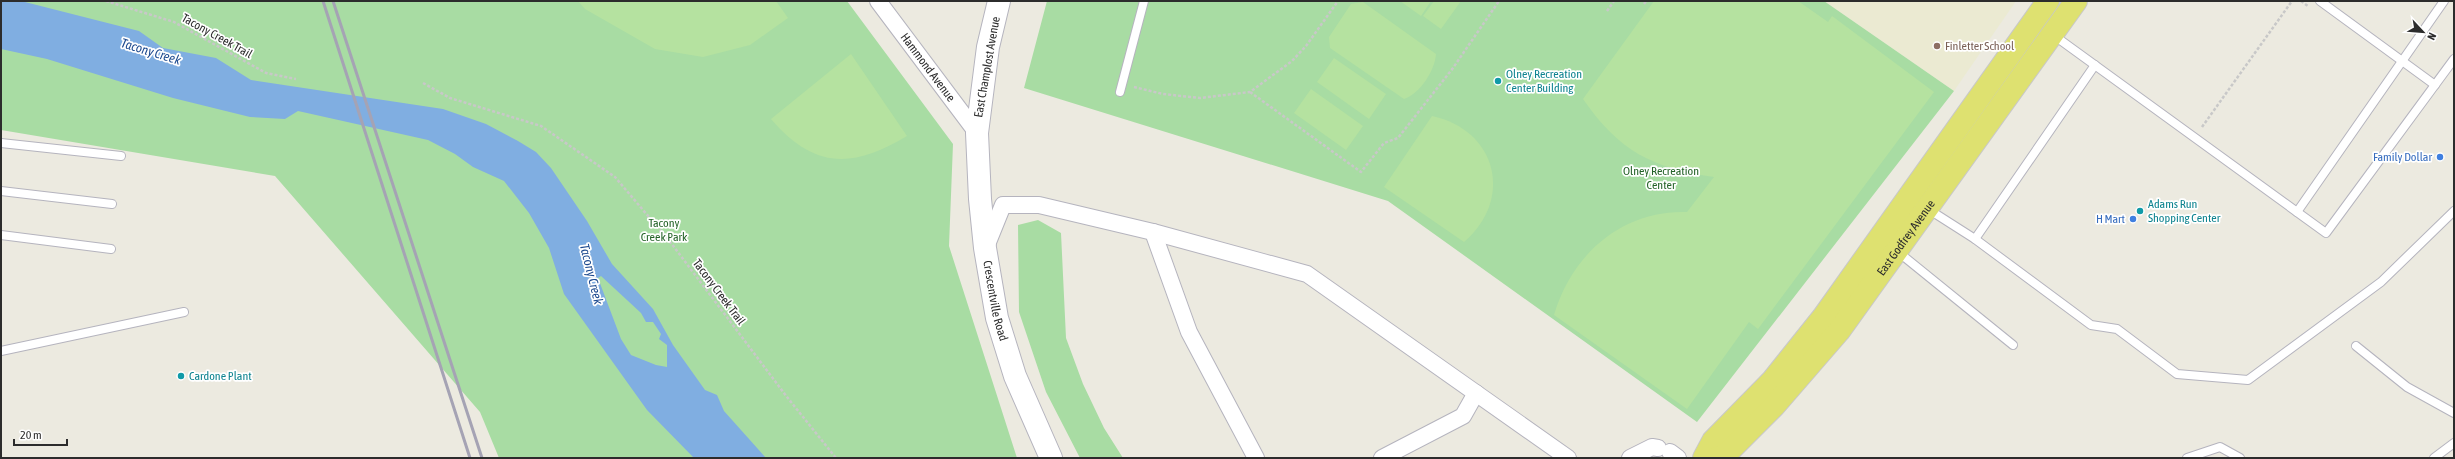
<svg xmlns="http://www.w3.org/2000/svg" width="2455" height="459" font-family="'Asap Condensed',sans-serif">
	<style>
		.education { fill: #ebead2 }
		.green { fill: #a8dca3 }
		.pitch { fill: #b5e2a0 }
		.water { fill: #80aee1; fill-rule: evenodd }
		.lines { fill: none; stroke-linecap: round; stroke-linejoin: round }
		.lane-casing { stroke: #b5b4be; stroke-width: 10 }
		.street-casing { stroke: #b5b4be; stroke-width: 18 }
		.secondary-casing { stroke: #b5b4be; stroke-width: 24 }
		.primary-casing { stroke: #c8c8c8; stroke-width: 24 }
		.path { stroke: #c8c8c8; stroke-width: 2.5; stroke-dasharray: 3 2; stroke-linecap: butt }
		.lane { stroke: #fff; stroke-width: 8 }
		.street { stroke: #fff; stroke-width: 16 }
		.secondary { stroke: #fff; stroke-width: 22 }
		.primary { stroke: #dee170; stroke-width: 22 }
		.rail { stroke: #a5a3b4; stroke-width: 3 }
		.education-dot { fill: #8d6e63; stroke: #fff; stroke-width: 1.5 }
		.culture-dot { fill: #0f9aa8; stroke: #fff; stroke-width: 1.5 }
		.shop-dot { fill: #3f7fe0; stroke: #fff; stroke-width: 1.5 }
		.labels { text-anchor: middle; stroke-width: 3.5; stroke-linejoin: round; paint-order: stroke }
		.street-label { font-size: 12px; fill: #2c2c2c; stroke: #fff }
		.education-label { font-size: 12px; fill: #785e54; stroke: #fff; text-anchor: start }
		.culture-label { font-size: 12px; fill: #0d838f; stroke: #fff; text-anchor: start }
		.shop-label { font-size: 12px; fill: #366cbe; stroke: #fff; text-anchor: end }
		.park-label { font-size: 12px; fill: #236227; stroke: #fff }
		.water-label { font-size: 13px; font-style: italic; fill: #1d4a8f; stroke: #fff }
	</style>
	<rect width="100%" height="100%" fill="#eceae0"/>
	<!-- education -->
	<polygon class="education" points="1824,1 2016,1 1954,91"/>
	<!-- green -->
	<g class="green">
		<polygon points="1,1 847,1 953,144 949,246 1017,458 499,458 480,412 275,176 1,130"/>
		<polygon points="1047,1 1824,1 1954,91 1697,422 1388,201 1024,88"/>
		<polygon points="1038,220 1061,233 1066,338 1083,384 1104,428 1123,458 1080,458 1046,392 1019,312 1018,225"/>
	</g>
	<!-- pitch -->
	<g class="pitch">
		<polygon points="578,1 776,1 788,18 750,45 703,57 655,49 585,9"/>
		<polygon points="1400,1 1431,1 1421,16"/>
		<polygon points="1434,1 1461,1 1441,29 1423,16"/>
		<path d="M1654,1h144l30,21 4,-6 102,76 -176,237 -9,-7 -62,87 -133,-94c18,-61 68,-105 133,-103l27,-35c-62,-9 -95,-26 -131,-78z"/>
		<path d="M1363,2l73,52c-1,16 -16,40 -32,45l-74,-51 -1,-11 22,-33z"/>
		<path d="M851,54l56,82c-55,33 -93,33 -136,-17z"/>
		<polygon points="1334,58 1386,94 1369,119 1317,82"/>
		<polygon points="1311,89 1363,126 1346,150 1294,113"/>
		<path d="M1432,116c65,14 82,83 32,126l-80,-55z"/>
	</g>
	<!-- water -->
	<path class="water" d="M1,1h20l118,30 24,17 53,10 35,22 192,29 43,15 32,17 18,11 15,16 36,53 25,43 41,45 20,36 32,45 12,5 7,16 42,47h-72l-47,-48 -83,-116 -15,-46 -20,-35 -25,-32 -31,-14 -18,-13 -27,-14 -130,-29 -13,8 -35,-2 -77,-19 -126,-39 -46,-10zM601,276l40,37 5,9h7l8,12 -2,5 8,6v22l-11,-2 -25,-10 -10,-16 -23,-61z"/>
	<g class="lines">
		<defs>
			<g id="lane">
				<polyline points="2320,1 2435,85"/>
				<polyline points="2052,34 2326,233 2454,59"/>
				<polyline points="1120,92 1144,1"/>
				<polyline points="1,143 121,156"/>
				<polyline points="1,191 112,204"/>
				<polyline points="1928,209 1975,239 2095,65"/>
				<polyline points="2297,212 2444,1"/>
				<polyline points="1,235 111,249"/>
				<polyline points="1975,239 2091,325 2117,329 2177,374 2248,380 2381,282 2454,211"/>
				<polyline points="1897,251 2013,345"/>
				<polyline points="2356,346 2407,387 2454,413"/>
				<polyline points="1,351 184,312"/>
				<polyline points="2187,458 2220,447 2240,458"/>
				<polyline points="2434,458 2454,443"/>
			</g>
			<g id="street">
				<path id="s1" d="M878,1l99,132"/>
				<polyline points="1153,232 1189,332 1256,458"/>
				<polyline points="986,247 1003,205 1039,205 1153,232 1307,274 1568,458"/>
				<polyline points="1670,452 1678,458"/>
				<polyline points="1382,458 1463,416 1476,393"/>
				<polyline points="1630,458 1652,447 1658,448"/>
			</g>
			<g id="secondary">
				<path id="s2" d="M999,1l-11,46 -11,86 3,66 5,49 12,70 18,58 36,82"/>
			</g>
			<g id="primary">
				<polyline points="1704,458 1713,441 1772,381 1824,316 2048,1"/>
				<path id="s3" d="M1717,458l7,-2 50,-50 65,-75 237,-330"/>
			</g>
		</defs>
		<!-- lane casing -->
		<use href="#lane" class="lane-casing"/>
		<!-- street casing -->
		<use href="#street" class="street-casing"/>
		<!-- secondary casing -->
		<use href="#secondary" class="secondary-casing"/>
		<!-- primary casing -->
		<use href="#primary" class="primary-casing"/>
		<!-- path -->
		<g class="path">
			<polyline points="106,1 174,22 266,73 296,79"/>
			<polyline points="2301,1 2308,6"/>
			<polyline points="1644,4 1646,1"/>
			<polyline points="1607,11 1614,1"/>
			<polyline points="423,83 450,98 541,126 615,177 671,243 787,397 836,458"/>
			<polyline points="1134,87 1163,94 1200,98 1250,92 1292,61 1306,46 1338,1"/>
			<polyline points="1250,92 1361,172 1384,143 1398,138 1453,68 1499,1"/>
			<polyline points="2202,127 2292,1"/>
		</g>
		<!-- lane -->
		<use href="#lane" class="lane"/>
		<!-- street -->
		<use href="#street" class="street"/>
		<!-- secondary -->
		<use href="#secondary" class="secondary"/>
		<!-- primary -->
		<use href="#primary" class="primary"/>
		<!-- rail -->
		<g class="rail">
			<polyline points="323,1 470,458"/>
			<polyline points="333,1 482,458"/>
		</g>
	</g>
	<!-- markers -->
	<circle class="education-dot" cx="1937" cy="46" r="4"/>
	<g class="culture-dot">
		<circle cx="1498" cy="81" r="4"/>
		<circle cx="2140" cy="211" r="4"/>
		<circle cx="181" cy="376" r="4"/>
	</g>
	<g class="shop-dot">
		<circle cx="2440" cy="157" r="4"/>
		<circle cx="2133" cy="219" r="4"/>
	</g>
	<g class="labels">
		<!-- street labels -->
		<g class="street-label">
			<text transform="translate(217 36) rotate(29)" y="4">Tacony Creek Trail</text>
			<text dy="4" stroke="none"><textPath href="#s1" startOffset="83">Hammond Avenue</textPath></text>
			<text transform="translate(987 67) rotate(-80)" y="4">East Champlost Avenue</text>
			<text dy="4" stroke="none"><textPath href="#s3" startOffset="292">East Godfrey Avenue</textPath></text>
			<text transform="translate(719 292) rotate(53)" y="4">Tacony Creek Trail</text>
			<text dy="4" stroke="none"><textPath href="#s2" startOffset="303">Crescentville Road</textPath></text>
		</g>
		<!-- education labels -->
		<g class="education-label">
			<text x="1945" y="50">Finletter School</text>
		</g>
		<!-- culture labels -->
		<g class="culture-label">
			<text x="1506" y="78">Olney Recreation<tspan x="1506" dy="14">Center Building</tspan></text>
			<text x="2148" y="208">Adams Run<tspan x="2148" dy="14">Shopping Center</tspan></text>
			<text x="189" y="380">Cardone Plant</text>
		</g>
		<!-- shop labels -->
		<g class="shop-label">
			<text x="2432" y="161">Family Dollar</text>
			<text x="2125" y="223">H Mart</text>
		</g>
		<!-- park labels -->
		<g class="park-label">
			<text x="1661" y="175">Olney Recreation<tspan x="1661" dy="14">Center</tspan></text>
			<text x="664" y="227">Tacony<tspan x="664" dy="14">Creek Park</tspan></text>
		</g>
		<!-- water labels -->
		<g class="water-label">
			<text transform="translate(151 51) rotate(17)" y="5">Tacony Creek</text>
			<text transform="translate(592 274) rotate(76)" y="5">Tacony Creek</text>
		</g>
	</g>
	<!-- border -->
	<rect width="2455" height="459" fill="none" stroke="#2c2c2c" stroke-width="4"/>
	<!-- north arrow -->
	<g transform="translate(2423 32) rotate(116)" stroke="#ffffff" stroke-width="3" paint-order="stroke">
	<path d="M0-3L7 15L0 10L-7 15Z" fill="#2c2c2c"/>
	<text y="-6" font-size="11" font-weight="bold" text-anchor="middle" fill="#2c2c2c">N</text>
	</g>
	<!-- scale -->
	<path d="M14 439v6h53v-6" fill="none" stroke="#2c2c2c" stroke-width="2"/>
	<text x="20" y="439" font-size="12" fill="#2c2c2c" stroke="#ffffff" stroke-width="3" paint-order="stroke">20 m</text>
</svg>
